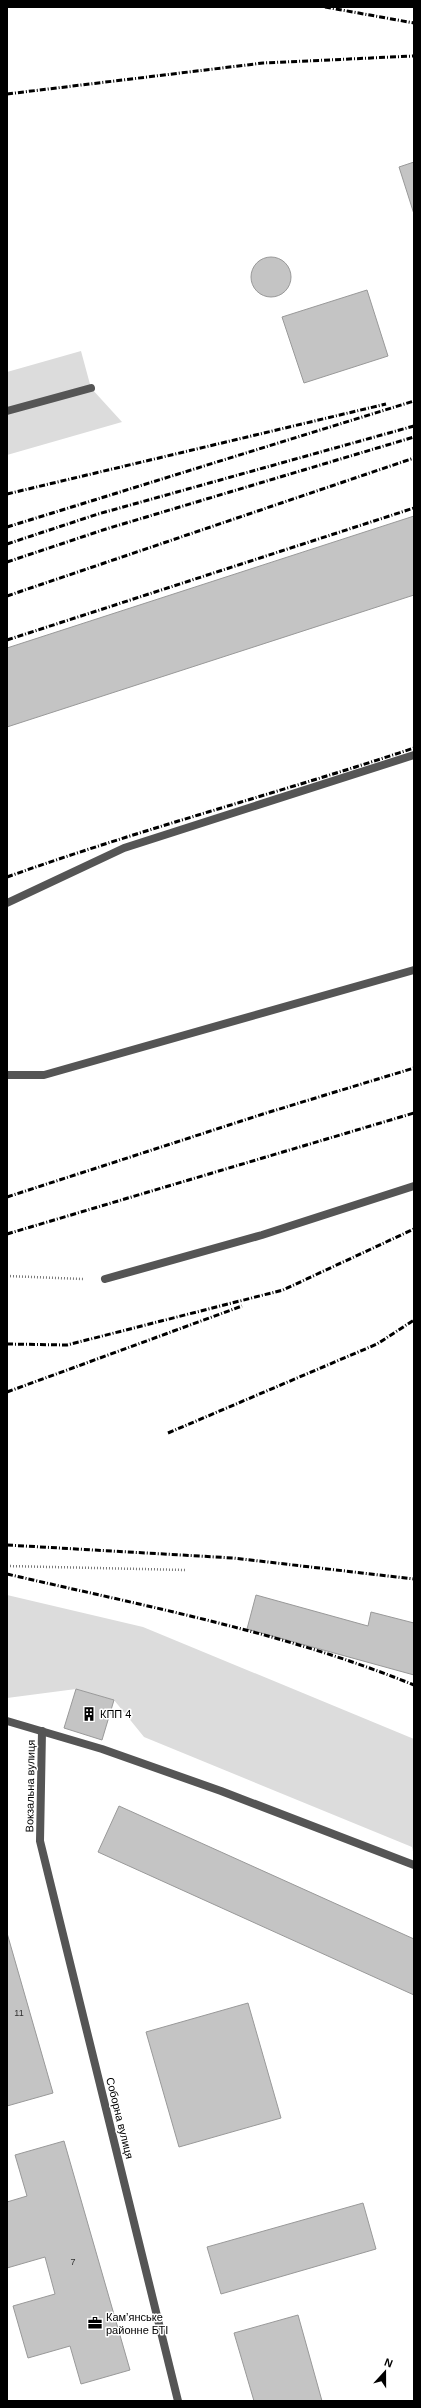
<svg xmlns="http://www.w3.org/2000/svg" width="421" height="2408" font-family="Arial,sans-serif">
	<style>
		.green { fill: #dcdcdc }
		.building { fill: #c4c4c4; stroke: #999 }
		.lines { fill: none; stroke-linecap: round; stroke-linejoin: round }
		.path { stroke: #777; stroke-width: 2.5; stroke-dasharray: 1 2; stroke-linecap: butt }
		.lane { stroke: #555; stroke-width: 8 }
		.street { stroke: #555; stroke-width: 8 }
		.rail { stroke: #000; stroke-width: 3; stroke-dasharray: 6 2 1 2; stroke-linecap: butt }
		.labels { text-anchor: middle; stroke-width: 3; stroke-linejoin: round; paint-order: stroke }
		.number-label { font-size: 9px; fill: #313131 }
		.poi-label { font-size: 11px; fill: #000; stroke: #fff; text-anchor: start }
		.street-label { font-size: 11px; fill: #000; stroke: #fff }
	</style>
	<rect width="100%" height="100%" fill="#fff"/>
	<!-- green -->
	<g class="green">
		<polygon points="81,351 91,388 122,422 7,455 7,372"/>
		<polygon points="7,1595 143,1627 414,1739 414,1856 412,1847 144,1737 114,1700 76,1689 7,1698"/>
	</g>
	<!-- building -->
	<g class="building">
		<polygon points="414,162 414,214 399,167"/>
		<circle cx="271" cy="277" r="20"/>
		<polygon points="367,290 388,356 304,383 282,317"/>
		<polygon points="414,516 414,595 7,727 7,648"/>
		<polygon points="256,1595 368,1626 371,1612 414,1623 414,1675 247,1629"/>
		<polygon points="76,1689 114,1700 102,1740 64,1728"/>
		<polygon points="119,1806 414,1939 414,1995 98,1852"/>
		<polygon points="7,1933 53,2093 7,2106"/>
		<polygon points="248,2003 281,2118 179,2147 146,2032"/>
		<polygon points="64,2141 130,2370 81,2384 70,2346 28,2358 13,2306 55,2294 45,2257 7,2268 7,2202 27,2196 15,2155"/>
		<polygon points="363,2203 376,2249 221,2294 207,2247"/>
		<polygon points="298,2315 322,2401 254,2401 234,2333"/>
	</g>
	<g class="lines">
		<!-- path -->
		<g class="path">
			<polyline points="7,1276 83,1279"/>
			<polyline points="7,1566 185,1570"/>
		</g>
		<!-- lane -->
		<g class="lane">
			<polyline points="7,903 124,848 414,755"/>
			<polyline points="7,1075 44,1075 414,970"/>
			<polyline points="105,1279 262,1235 414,1186"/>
			<polyline points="7,1721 102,1749 221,1791 414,1865"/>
		</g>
		<!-- street -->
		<g class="street">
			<polyline points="7,411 91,388"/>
			<polyline points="42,1731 40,1841 178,2401"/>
		</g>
		<!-- rail -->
		<g class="rail">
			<polyline points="325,7 414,23"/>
			<polyline points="7,94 263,63 414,56"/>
			<polyline points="7,494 386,404"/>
			<polyline points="7,527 414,401"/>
			<polyline points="7,544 98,514 414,426"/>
			<polyline points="7,562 106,529 414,437"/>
			<polyline points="7,596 414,458"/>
			<polyline points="7,640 414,508"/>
			<path d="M7,877c134,-48 272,-84 407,-129"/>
			<polyline points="7,1197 263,1114 414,1068"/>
			<polyline points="7,1234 414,1113"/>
			<polyline points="7,1344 67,1345 283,1290 414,1229"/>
			<polyline points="7,1392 242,1306"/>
			<polyline points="168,1433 377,1344 414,1320"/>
			<polyline points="7,1545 233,1558 414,1579"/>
			<path d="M7,1574c137,32 277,58 407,111"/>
		</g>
	</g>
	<!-- icons -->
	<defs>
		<symbol id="building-bare" viewBox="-9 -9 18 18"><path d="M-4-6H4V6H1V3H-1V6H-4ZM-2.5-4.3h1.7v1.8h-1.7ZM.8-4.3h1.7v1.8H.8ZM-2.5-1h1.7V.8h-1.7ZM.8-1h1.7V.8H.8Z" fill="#000" stroke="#fff" stroke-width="2.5" paint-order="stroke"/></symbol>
		<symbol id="office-bare" viewBox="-9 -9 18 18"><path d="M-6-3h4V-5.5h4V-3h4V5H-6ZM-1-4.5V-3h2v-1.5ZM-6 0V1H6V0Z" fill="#000" stroke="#fff" stroke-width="2.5" paint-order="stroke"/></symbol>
	</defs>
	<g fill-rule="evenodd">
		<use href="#building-bare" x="79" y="1704" width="20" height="20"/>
		<use href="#office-bare" x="85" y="2313" width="20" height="20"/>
	</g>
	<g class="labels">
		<!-- number labels -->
		<g class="number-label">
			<text x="19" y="2016">11</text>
			<text x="73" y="2265">7</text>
		</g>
		<!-- poi labels -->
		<g class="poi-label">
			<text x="100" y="1718">КПП 4</text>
			<text x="106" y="2321">Камʼянське<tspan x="106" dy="13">районне БТІ</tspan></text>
		</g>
		<!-- street labels -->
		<g class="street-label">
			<text transform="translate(30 1786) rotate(-89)" y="4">Вокзальна вулиця</text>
			<text transform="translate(120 2118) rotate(76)" y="4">Соборна вулиця</text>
		</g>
	</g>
	<!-- border -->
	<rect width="421" height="2408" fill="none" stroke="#000000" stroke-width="16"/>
	<!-- north arrow -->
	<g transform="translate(385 2372) rotate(21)" stroke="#ffffff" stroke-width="3" paint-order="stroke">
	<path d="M0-3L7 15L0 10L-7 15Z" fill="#000000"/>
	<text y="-6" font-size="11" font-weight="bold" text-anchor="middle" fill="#000000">N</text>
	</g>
</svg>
